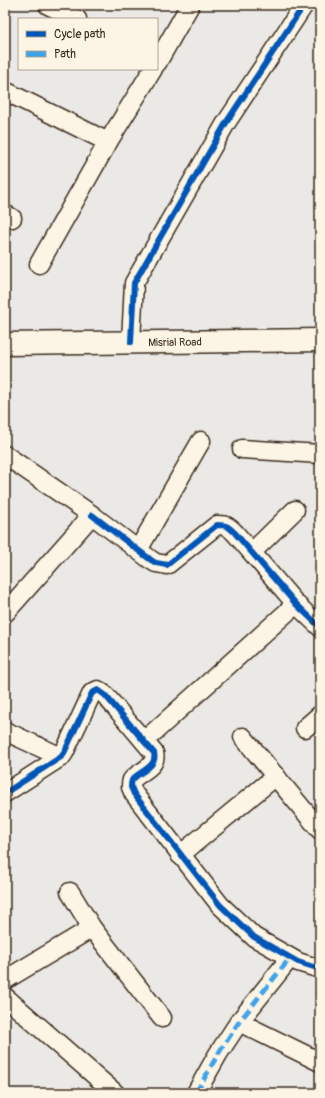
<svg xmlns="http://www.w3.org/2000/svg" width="325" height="1098" font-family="Pangolin,sans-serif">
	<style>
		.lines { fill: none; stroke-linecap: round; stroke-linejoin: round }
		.minor-casing { stroke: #3b2a1e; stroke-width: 21 }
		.major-casing { stroke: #3b2a1e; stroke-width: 25 }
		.minor { stroke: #fcf5e5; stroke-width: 18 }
		.major { stroke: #fcf5e5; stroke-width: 22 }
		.quiet { stroke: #3fa3ea; stroke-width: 5; stroke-dasharray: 10 5; stroke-linecap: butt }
		.cycleway-casing { stroke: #fcf5e5; stroke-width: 8 }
		.cycleway { stroke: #0057b8; stroke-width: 6 }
		.labels { text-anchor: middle; stroke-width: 3; stroke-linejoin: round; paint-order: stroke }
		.street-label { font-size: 11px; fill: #3b2a1e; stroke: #fcf5e5 }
	</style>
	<rect width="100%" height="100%" fill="#eae9e5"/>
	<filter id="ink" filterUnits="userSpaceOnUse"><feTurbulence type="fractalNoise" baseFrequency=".025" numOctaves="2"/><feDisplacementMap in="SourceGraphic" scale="8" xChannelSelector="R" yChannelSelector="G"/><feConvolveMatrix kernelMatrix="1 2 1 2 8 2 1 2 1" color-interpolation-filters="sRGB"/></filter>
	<g filter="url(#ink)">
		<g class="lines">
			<defs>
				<g id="minor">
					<polyline points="48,5 77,19"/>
					<polyline points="157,63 190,5"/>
					<polyline points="5,91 108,142"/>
					<polyline points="5,214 12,218"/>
					<polyline points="39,264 108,142 153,69"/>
					<polyline points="131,342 134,283 226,123 304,5"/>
					<polyline points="242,449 320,454"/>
					<polyline points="5,455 92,515 5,613"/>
					<path d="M92,515l59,45 5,3 11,2 50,-40c10,0 11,1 18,8l61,71 24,23"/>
					<polyline points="138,550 201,441"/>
					<polyline points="252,552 295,510"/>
					<polyline points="305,728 320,715"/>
					<polyline points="5,731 61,757"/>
					<polyline points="243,737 320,830"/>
					<polyline points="144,741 296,604"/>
					<path d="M5,793l56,-36 3,-4 28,-60 6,-3 7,5 49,58c4,14 -16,19 -22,27 -1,2 -1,5 -1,7l3,7 86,111 34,32 44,25 22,7"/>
					<polyline points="180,855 276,776"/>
					<polyline points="70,892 92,928 162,1018"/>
					<polyline points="5,980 92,928"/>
					<polyline points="5,997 115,1093"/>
					<polyline points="239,1022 320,1062"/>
					<polyline points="196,1093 218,1054 239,1022 290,958"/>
				</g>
				<g id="major">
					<path id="s1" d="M5,344l315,-4"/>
				</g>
			</defs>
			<!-- minor casing -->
			<use href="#minor" class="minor-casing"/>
			<!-- major casing -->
			<use href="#major" class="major-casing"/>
			<!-- minor -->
			<use href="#minor" class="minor"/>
			<!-- major -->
			<use href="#major" class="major"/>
			<!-- quiet -->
			<polyline class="quiet" points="196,1093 218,1054 239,1022 290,958"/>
			<defs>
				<g id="cycleway">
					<polyline points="131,342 134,283 226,123 304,5"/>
					<path d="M92,515l59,45 5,3 11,2 50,-40c10,0 11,1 18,8l61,71 24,23"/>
					<path d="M5,793l56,-36 3,-4 28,-60 6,-3 7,5 49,58c4,14 -16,19 -22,27 -1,2 -1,5 -1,7l3,7 86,111 34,32 44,25 22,7"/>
				</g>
			</defs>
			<!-- cycleway casing -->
			<use href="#cycleway" class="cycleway-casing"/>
			<!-- cycleway -->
			<use href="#cycleway" class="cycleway"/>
		</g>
	</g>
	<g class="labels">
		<!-- street labels -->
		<g class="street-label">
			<text dy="4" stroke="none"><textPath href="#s1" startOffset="170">Misrial Road</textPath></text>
		</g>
	</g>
	<!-- margin -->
	<rect width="325" height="1098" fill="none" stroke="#fcf5e5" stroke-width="20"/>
	<rect x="10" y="10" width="305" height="1078" fill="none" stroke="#3b2a1e" stroke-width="1.5" filter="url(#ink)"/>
	<!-- legend -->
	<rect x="18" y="18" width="140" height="52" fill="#fcf5e5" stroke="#afa495"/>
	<rect x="26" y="31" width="20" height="6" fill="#0057b8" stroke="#afa495"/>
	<text x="54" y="38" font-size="12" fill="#3b2a1e">Cycle path</text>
	<rect x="26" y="51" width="20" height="6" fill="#3fa3ea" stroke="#afa495"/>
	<text x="54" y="58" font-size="12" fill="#3b2a1e">Path</text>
</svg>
